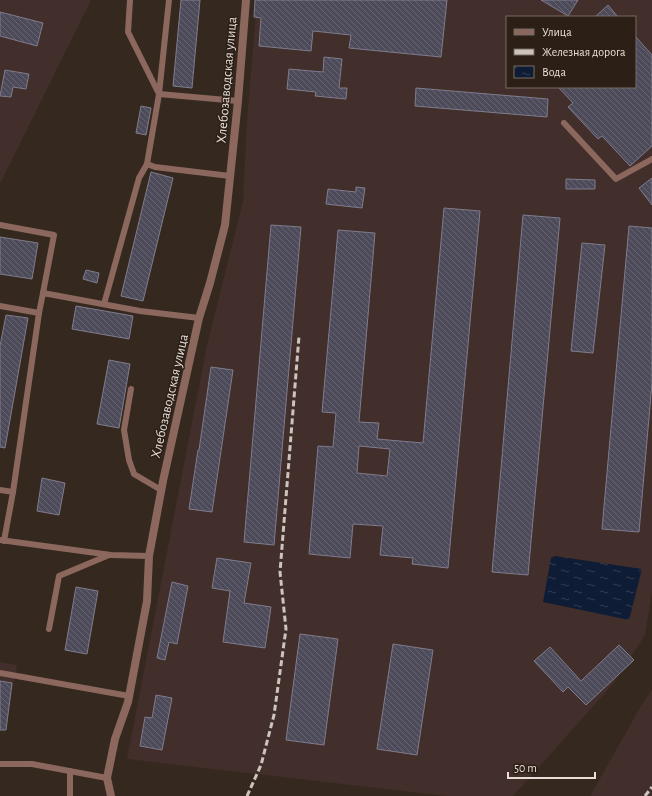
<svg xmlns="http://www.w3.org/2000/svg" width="652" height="796" font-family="'Alegreya Sans',sans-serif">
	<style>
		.industrial { fill: #422e2a; fill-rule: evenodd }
		.water { fill: url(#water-ripples) }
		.building { fill: url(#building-back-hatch); stroke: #7f7c8d; fill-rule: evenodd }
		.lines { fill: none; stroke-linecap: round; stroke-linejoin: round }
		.service { stroke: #8c675d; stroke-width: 6 }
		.minor { stroke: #8c675d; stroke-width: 8 }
		.rail { stroke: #cdc4bd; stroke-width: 3; stroke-dasharray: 6 3; stroke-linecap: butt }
		.labels { text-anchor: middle; stroke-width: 3; stroke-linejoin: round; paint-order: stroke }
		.street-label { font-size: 14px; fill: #e6ded7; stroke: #2b1f16 }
	</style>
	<defs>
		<pattern id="water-ripples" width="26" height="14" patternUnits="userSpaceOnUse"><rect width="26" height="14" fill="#0f1c35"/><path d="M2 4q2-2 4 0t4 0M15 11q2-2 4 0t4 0" fill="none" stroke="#323d52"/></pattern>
		<pattern id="building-back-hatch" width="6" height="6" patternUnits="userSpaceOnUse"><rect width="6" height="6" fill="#4d4a5a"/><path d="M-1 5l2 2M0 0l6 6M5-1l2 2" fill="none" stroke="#676471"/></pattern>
	</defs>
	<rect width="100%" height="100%" fill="#35291f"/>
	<!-- industrial -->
	<g class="industrial">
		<polygon points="0,0 91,0 0,184"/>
		<path d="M257,0h395v592l-7,43 -32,49 -100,112h-67l-319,-37 80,-414 36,-143 4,-81zM507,17h128v70h-128z"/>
		<polygon points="0,662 17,665 7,720 0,718"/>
		<polygon points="652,690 652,796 590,796 641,706"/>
	</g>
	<!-- water -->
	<polygon class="water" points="555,556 642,569 629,620 543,602 551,558"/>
	<!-- building -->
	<g class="building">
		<polygon points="181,0 200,0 192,88 173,86"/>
		<polygon points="255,0 447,0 441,57 349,48 351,35 313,31 311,51 259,46 261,18 254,17"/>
		<polygon points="541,0 578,0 568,16"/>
		<polygon points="608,5 618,17 595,17"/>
		<polygon points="0,12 43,23 37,46 0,36"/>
		<polygon points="635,36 652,55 652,146 630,166 602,136 598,139 568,107 573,103 558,87 635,87"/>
		<polygon points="324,57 342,59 339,88 347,88 346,99 315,96 316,92 287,89 289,69 323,72"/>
		<polygon points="5,70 29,74 26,89 13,87 11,97 0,96"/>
		<polygon points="416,88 548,99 547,117 415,106"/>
		<polygon points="141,106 151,108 146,135 136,133"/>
		<polygon points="151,172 173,178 143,301 121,296"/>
		<polygon points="652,178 652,205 639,188"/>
		<polygon points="566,179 595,180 595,189 566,189"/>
		<polygon points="356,187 365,188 362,208 326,204 328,189 356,192"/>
		<path d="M444,208l36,3 -32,357 -36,-4 1,-6 -33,-3 3,-29 -30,-2 -3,34 -41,-4 9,-108 15,1 3,-34 -14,-1 16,-182 37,3 -16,189 20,1 -2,16 46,4zM359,446l31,3 -3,27 -30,-3z"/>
		<polygon points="523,215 560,218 528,575 492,572"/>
		<polygon points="271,225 301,227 274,545 244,542"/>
		<polygon points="629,226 652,228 652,383 639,532 602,529"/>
		<polygon points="0,237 38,243 32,279 0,274"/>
		<polygon points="582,243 605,245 593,353 571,351"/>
		<polygon points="86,270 99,273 97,283 83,279"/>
		<polygon points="76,306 133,316 129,339 72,329"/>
		<polygon points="6,315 28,318 5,448 0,447 0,346"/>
		<polygon points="109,360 130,364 119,428 97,424"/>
		<polygon points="211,367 233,370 212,512 189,509 198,450 199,450"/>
		<polygon points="42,478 65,483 59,515 37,511"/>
		<polygon points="217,558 251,563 244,603 271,607 265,648 223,642 230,591 212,588"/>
		<polygon points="172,582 188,586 177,644 169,642 165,660 157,658"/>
		<polygon points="76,587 98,591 87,654 65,650"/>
		<polygon points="300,634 338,639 324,745 286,740"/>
		<polygon points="393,644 433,650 417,755 377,749"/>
		<polygon points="619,645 634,660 586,705 568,687 563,692 534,661 550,647 581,681"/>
		<polygon points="0,681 12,683 6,730 0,730"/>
		<polygon points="156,695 172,698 162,750 140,746 145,717 152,718"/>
	</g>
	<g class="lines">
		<!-- service -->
		<g class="service">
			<polyline points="130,0 128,32 159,94 238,101"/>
			<polyline points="564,123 616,179 652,159"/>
			<polyline points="147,164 155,167 230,176"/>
			<polyline points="0,225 54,235 43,293"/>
			<polyline points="104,304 139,178 147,164 159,94 169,0"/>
			<polyline points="0,306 39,313 43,293 140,311 199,318"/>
			<polyline points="131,389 124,430 129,460 134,474 161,490"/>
			<polyline points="0,490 13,492 4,541"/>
			<polyline points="13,492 39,313"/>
			<polyline points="0,540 111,555 149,556"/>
			<polyline points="49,629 59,576 109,555"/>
			<polyline points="0,673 129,696"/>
			<polyline points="0,764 32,764 107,778"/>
			<polyline points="70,796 70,771"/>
		</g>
		<!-- minor -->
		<polyline class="minor" points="111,796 107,778 115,739 128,702 147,601 149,556 163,481 199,318 210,283 225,225 238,101 246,0"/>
		<!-- rail -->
		<g class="rail">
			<polyline points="247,796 261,765 274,715 286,629 280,572 299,336"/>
			<polyline points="645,796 652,787"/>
		</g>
	</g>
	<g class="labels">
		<!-- street labels -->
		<g class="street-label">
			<text transform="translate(226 80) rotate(-85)" y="5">Хлебозаводская улица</text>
			<text transform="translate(169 396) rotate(-77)" y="5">Хлебозаводская улица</text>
		</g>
	</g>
	<!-- legend -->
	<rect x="506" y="16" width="130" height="72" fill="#2b1f16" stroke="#766b63"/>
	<rect x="514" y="29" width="20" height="6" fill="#8c675d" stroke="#766b63"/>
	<text x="542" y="36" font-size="12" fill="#e6ded7">Улица</text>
	<rect x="514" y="49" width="20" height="6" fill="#cdc4bd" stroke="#766b63"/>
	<text x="542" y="56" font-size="12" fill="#e6ded7">Железная дорога</text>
	<rect x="514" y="66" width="20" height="12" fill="url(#water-ripples)" stroke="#766b63"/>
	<text x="542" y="76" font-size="12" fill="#e6ded7">Вода</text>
	<!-- scale -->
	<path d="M508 772v6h87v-6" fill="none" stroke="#e6ded7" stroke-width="2"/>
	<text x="514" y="772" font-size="12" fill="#e6ded7" stroke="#2b1f16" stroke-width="3" paint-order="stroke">50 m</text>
</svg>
